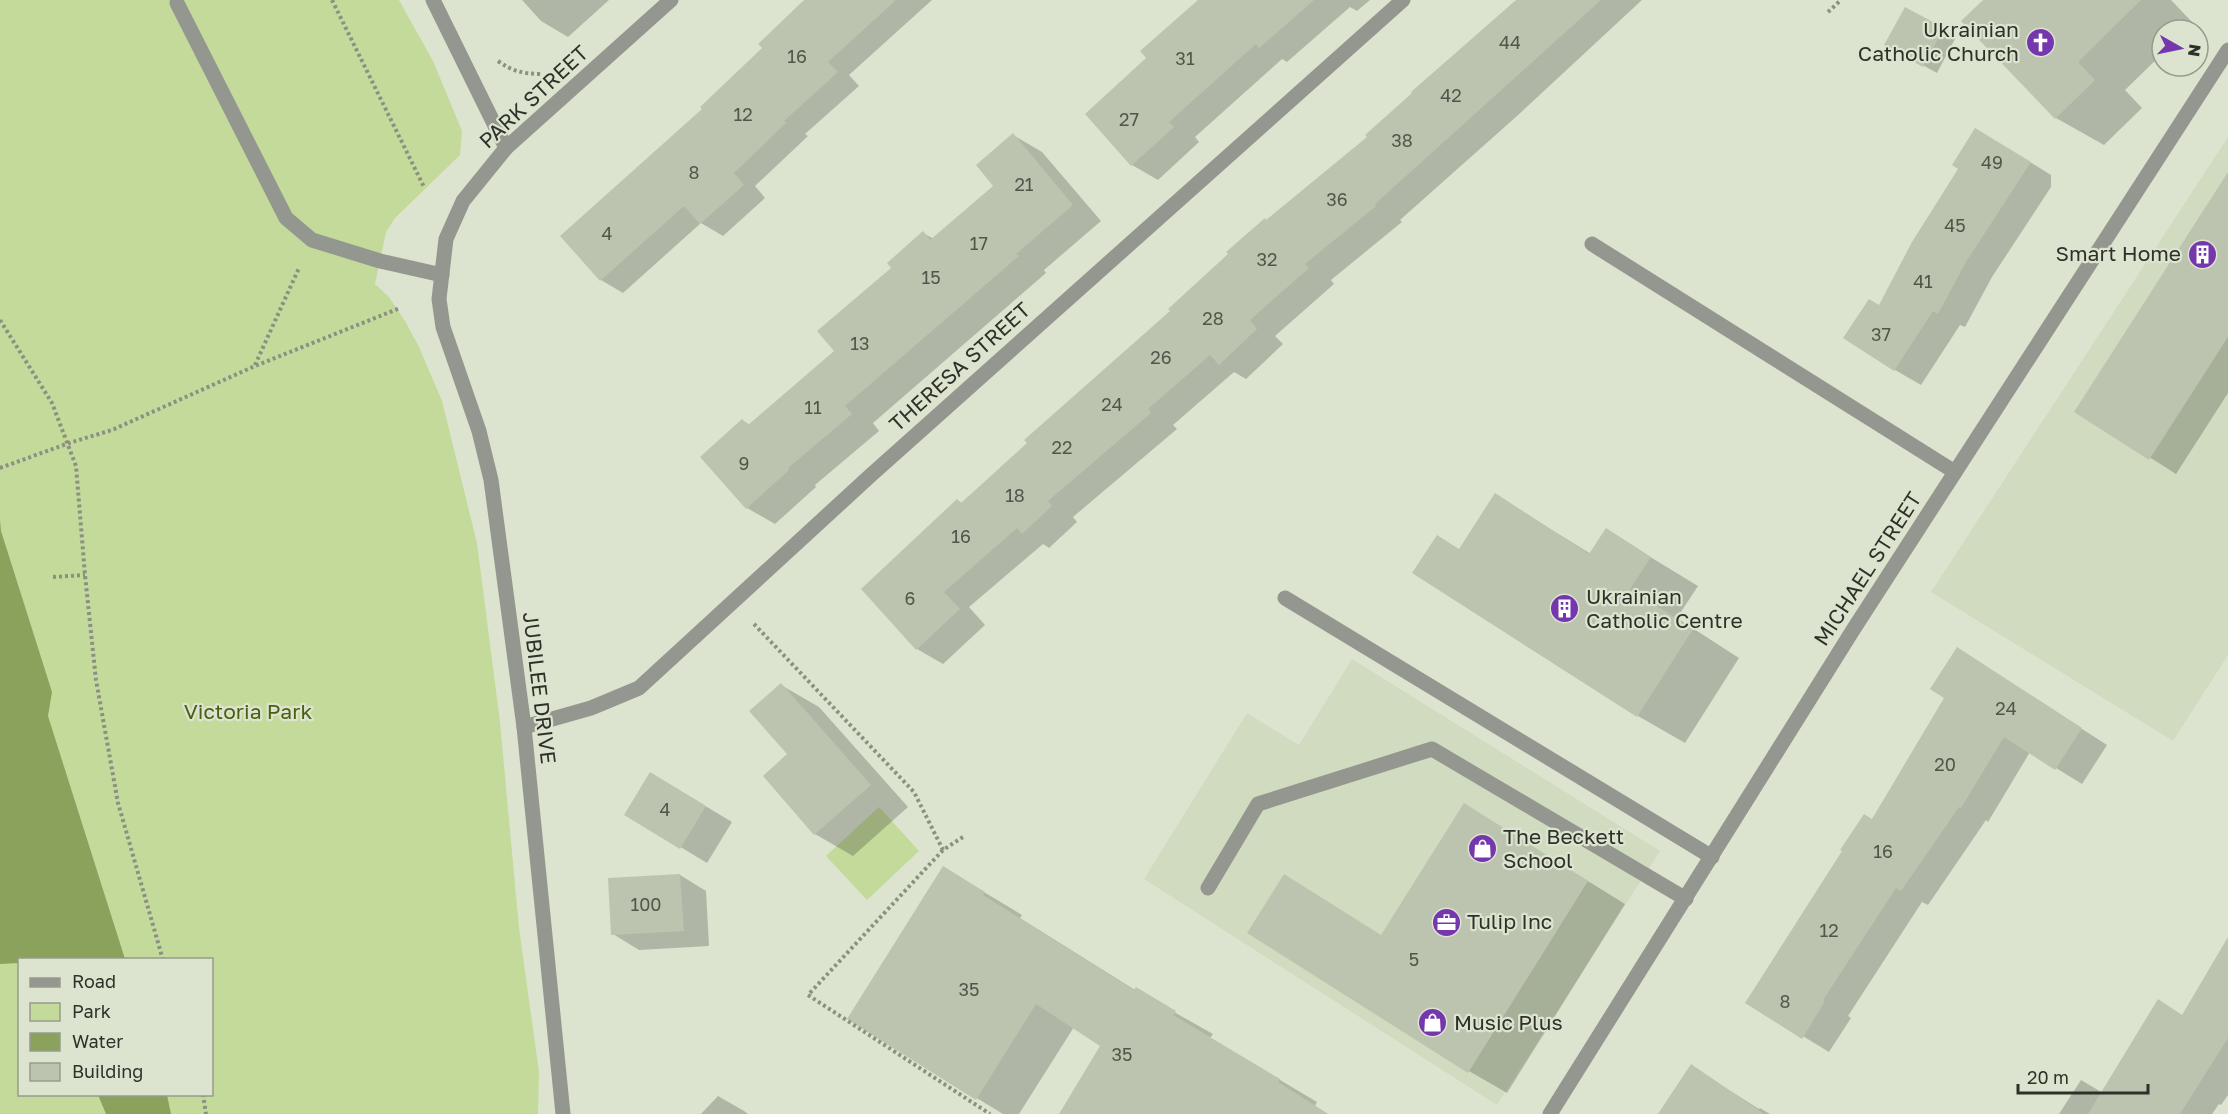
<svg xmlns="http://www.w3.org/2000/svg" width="2228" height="1114" font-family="'Golos Text',sans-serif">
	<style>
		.built { fill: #d0dbbf }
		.green { fill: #c4da9b; fill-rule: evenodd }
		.water { fill: #8ba25c }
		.shadow { fill: #0003 }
		.building { fill: #bcc4af }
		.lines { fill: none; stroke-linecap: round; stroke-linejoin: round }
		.path { stroke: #8b9182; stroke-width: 4; stroke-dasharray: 3 3; stroke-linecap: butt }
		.minor { stroke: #94978f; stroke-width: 15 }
		.labels { text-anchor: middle; stroke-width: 4.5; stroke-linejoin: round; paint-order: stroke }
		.number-label { font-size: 18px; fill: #52564a }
		.poi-label { font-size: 21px; fill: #2e3129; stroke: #dce4cf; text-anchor: start }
		.street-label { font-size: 21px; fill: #2e3129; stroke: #dce4cf }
		.park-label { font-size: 21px; fill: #4a5f12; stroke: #dce4cf }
	</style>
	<rect width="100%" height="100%" fill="#dce4cf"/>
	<!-- built -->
	<g class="built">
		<polygon points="2228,137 2228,655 2173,741 1931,592"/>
		<polygon points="1352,659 1660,851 1497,1105 1144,879 1247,713 1299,745"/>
	</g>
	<!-- green -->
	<g class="green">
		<path d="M0,0h399l34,61 29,70 -2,24 -65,63 -9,14 -11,52 14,13 16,24 14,26 23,54 35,142 23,179 19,206 20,144 -1,42h-538zM20,960h192v134h-192z"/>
		<polygon points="879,807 919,851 867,900 826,856"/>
	</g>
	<!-- water -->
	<g class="water">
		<polygon points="0,520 1,531 52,692 48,716 125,959 20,960 19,963 0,964"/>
		<polygon points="98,1095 167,1095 171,1114 106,1114"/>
	</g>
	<!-- shadow -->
	<g class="shadow">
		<polygon points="522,0 609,0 568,37 541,21"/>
		<polygon points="814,0 932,0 849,75 859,86 805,134 808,136 755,186 765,198 723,236 701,223 623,293 601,280 562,236 704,109"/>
		<polygon points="1200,0 1370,0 1357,11 1350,7 1287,62 1282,59 1195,137 1199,142 1158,180 1132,165 1148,58"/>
		<polygon points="1517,0 1642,0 1517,116 1400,220 1402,222 1331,280 1334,284 1275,336 1283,344 1246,379 1234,372 1173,425 1177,429 1073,517 1077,522 1049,548 1043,544 969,607 985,625 943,664 917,649 958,501 962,503 1172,311 1267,221 1369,137"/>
		<polygon points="1985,0 2171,0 2193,23 2186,30 2162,30 2162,54 2125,90 2142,108 2104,145 2056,118"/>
		<polygon points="1943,29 1956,37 1937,73 1899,52"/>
		<polygon points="1013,135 1042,152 1101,221 1044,270 1046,273 873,423 879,431 815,485 816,487 775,524 747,508 742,420 750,425 836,351 893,268 923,233 934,239 995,186"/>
		<polygon points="2002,145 2051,175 2051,187 1992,277 1965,327 1960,325 1921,385 1895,370 1880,307"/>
		<polygon points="2228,175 2228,393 2176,474 2077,411"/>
		<polygon points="1495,495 1591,554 1606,530 1698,586 1677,618 1739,658 1685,743 1638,716 1460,550"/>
		<polygon points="1958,649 2107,745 2082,784 2030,752 1988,822 1986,820 1928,905 1922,902 1848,1016 1851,1018 1829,1052 1747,1002 1873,820 1946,698"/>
		<polygon points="781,685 819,707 908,807 853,856 815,834 789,754"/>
		<polygon points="677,789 732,822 707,863 626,814"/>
		<polygon points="1465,805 1625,904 1507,1093 1469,1071 1383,936"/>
		<polygon points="944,868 1022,915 1020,918 1135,990 1213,1034 1210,1038 1317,1102 1315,1106 1328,1114 1061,1114 1102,1045 1074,1027 1019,1114 1003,1114 914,1060"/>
		<polygon points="680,875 706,891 709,946 639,950 613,934"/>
		<polygon points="2228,940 2228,1095 2221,1105 2219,1104 2212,1114 2059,1114 2081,1080 2103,1093 2183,1016"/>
		<polygon points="1691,1066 1759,1109 1760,1108 1770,1114 1663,1114"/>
		<polygon points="718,1096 744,1111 748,1114 701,1114"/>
	</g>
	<!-- building -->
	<g class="building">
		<polygon points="804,0 896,0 828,62 838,72 784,121 786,123 734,173 744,185 700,224 684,206 600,281 560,236 702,109 700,107 762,48 758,44"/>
		<polygon points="1198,0 1314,0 1259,48 1256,44 1169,122 1174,127 1131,166 1085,114 1146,58 1140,51"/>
		<polygon points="1516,0 1601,0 1375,204 1376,206 1305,264 1309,268 1250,320 1257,329 1219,365 1210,355 1148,409 1151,413 1048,501 1052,506 1022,534 1017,528 944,592 960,609 916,650 861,589 957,499 961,503 1027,443 1024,440 1170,311 1168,309 1228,254 1226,252 1265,218 1266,220 1367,137 1365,135 1412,93 1411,92"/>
		<polygon points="1983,0 2141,0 2078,62 2095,80 2055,119 1961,21"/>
		<polygon points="1905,7 1944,28 1923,67 1884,45"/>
		<polygon points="1975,128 2031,162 1966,262 1938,314 1933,311 1894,371 1843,338 1869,299 1879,305 1912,242 1958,169 1952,165"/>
		<polygon points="1013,133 1073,205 1016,254 1019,256 845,406 852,414 788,468 789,470 746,509 700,457 742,419 748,425 834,351 817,331 891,268 887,263 923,231 930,240 993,186 976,165"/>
		<polygon points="2228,172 2228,337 2149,460 2074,412"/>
		<polygon points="1495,493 1589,554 1606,528 1651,557 1630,589 1693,629 1637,717 1412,573 1437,535 1459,549"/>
		<polygon points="1957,647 2082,728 2055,770 2004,737 1961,808 1959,807 1901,891 1896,888 1823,1000 1825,1001 1802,1039 1745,1003 1842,851 1840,850 1864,814 1872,819 1944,698 1930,689"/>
		<polygon points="781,683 871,785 814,835 763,776 787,754 749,711"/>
		<polygon points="650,772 706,806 680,849 624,815"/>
		<polygon points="1464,803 1588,881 1468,1073 1247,933 1284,874 1381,935"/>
		<polygon points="943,866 985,892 983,895 1134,990 1136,987 1176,1011 1173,1015 1280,1079 1278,1082 1328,1114 1059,1114 1100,1046 1036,1004 976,1100 847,1019"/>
		<polygon points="680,874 684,931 611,935 608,878"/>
		<polygon points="2228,937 2228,1038 2180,1114 2088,1114 2158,999 2182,1015"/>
		<polygon points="1691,1064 1764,1114 1658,1114"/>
	</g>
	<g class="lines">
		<!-- path -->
		<g class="path">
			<polyline points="332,0 424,187"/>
			<polyline points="1828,12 1841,0"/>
			<path d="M498,61c14,10 25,13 43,13"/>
			<polyline points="0,320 52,403 76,466 85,575 96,680 118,803 163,960"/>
			<polyline points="255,365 299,268"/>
			<polyline points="0,468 69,443 112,430 255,366 400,308"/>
			<polyline points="53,577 85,575"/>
			<polyline points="754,624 914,792 943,850"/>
			<polyline points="963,837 943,850 808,995 990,1114"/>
			<polyline points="203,1094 206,1114"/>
		</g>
		<!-- minor -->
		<g class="minor">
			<polyline points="433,0 506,148"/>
			<polyline points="177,3 286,218 312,240 380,261 442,275"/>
			<polyline points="1592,244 1955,472"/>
			<polyline points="1285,598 1712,857"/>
			<polyline points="524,727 591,708 639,688 871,475 1403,0"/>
			<polyline points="1208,888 1258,804 1432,749 1686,899"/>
			<polyline points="563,1114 524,727 491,480 479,431 443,327 439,299 446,239 463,201 506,148 671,0"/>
			<polyline points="1550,1114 1853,630 2228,50"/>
		</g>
	</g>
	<!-- icons -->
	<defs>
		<symbol id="church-disc" viewBox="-11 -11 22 22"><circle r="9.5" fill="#7437ad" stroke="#dce4cf"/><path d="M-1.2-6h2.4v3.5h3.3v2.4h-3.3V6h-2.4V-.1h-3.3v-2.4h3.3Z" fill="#fff"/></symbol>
		<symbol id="building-disc" viewBox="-11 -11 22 22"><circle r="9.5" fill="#7437ad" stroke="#dce4cf"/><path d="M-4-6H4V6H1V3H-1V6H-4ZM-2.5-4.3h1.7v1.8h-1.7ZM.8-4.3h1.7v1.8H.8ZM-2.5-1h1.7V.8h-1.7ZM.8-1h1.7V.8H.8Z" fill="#fff"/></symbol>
		<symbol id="shop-disc" viewBox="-11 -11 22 22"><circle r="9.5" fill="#7437ad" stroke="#dce4cf"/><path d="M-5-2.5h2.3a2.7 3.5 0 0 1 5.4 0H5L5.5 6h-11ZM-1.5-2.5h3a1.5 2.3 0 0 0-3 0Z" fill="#fff"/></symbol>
		<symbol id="office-disc" viewBox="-11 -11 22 22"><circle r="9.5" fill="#7437ad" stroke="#dce4cf"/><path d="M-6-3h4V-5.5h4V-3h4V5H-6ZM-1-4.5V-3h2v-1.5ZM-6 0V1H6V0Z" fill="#fff"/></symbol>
	</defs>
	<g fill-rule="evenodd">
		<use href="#church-disc" x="2024" y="26" width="33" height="33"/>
		<use href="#building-disc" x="2186" y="238" width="33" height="33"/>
		<use href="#building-disc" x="1548" y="592" width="33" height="33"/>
		<use href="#shop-disc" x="1466" y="832" width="33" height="33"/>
		<use href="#office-disc" x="1430" y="906" width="33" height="33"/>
		<use href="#shop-disc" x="1416" y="1006" width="33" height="33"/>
	</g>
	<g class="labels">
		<!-- number labels -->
		<g class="number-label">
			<text x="1510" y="49">44</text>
			<text x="797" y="63">16</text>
			<text x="1185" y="65">31</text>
			<text x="1451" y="102">42</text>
			<text x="743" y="121">12</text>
			<text x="1129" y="126">27</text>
			<text x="1402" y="147">38</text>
			<text x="1992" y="169">49</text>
			<text x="694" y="179">8</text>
			<text x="1024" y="191">21</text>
			<text x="1337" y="206">36</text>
			<text x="1955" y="232">45</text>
			<text x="607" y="240">4</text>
			<text x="979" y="250">17</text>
			<text x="1267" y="266">32</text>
			<text x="931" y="284">15</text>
			<text x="1923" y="288">41</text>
			<text x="1213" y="325">28</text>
			<text x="1881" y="341">37</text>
			<text x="860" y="350">13</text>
			<text x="1161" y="364">26</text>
			<text x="1112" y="411">24</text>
			<text x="813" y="414">11</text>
			<text x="1062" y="454">22</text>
			<text x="744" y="470">9</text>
			<text x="1015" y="502">18</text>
			<text x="961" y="543">16</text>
			<text x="910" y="605">6</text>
			<text x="2006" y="715">24</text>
			<text x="1945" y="771">20</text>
			<text x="665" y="816">4</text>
			<text x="1883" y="858">16</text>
			<text x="646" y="911">100</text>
			<text x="1829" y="937">12</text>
			<text x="1414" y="966">5</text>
			<text x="969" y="996">35</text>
			<text x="1785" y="1008">8</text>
			<text x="1122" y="1061">35</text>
		</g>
		<!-- poi labels -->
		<g class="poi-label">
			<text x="2019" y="37" text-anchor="end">Ukrainian<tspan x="2019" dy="24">Catholic Church</tspan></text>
			<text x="2181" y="261" text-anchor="end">Smart Home</text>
			<text x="1586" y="604">Ukrainian<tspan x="1586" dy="24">Catholic Centre</tspan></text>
			<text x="1503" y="844">The Beckett<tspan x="1503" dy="24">School</tspan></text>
			<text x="1467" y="929">Tulip Inc</text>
			<text x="1454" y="1030">Music Plus</text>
		</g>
		<!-- street labels -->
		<g class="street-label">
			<text transform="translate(534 97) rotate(-43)" y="7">PARK STREET</text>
			<text transform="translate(960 367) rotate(-42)" y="7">THERESA STREET</text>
			<text transform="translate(1868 569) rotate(-57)" y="7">MICHAEL STREET</text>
			<text transform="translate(539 688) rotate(83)" y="7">JUBILEE DRIVE</text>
		</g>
		<!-- park labels -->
		<g class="park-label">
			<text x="248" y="719">Victoria Park</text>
		</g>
	</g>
	<!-- legend -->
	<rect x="18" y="958" width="195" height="138" fill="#dce4cf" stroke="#969c8d" stroke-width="1.5"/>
	<rect x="30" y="978" width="30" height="9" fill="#94978f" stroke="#969c8d" stroke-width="1.5"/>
	<text x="72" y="988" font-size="18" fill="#2e3129">Road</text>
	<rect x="30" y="1003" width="30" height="18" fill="#c4da9b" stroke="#969c8d" stroke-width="1.5"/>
	<text x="72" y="1018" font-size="18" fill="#2e3129">Park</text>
	<rect x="30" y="1033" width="30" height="18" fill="#8ba25c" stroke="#969c8d" stroke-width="1.5"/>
	<text x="72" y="1048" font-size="18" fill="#2e3129">Water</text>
	<rect x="30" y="1063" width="30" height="18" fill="#bcc4af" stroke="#969c8d" stroke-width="1.5"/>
	<text x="72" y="1078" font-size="18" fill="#2e3129">Building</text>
	<!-- north arrow -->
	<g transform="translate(2180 48) rotate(99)"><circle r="28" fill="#dce4cf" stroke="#969c8d" stroke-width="1.5"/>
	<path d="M0-4.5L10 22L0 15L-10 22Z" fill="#7437ad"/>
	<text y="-9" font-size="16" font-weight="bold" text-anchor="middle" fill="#2e3129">N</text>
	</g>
	<!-- scale -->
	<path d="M2018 1084v9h130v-9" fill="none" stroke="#2e3129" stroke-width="3"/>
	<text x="2027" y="1084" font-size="18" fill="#2e3129" stroke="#dce4cf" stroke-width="4.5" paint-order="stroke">20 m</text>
</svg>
